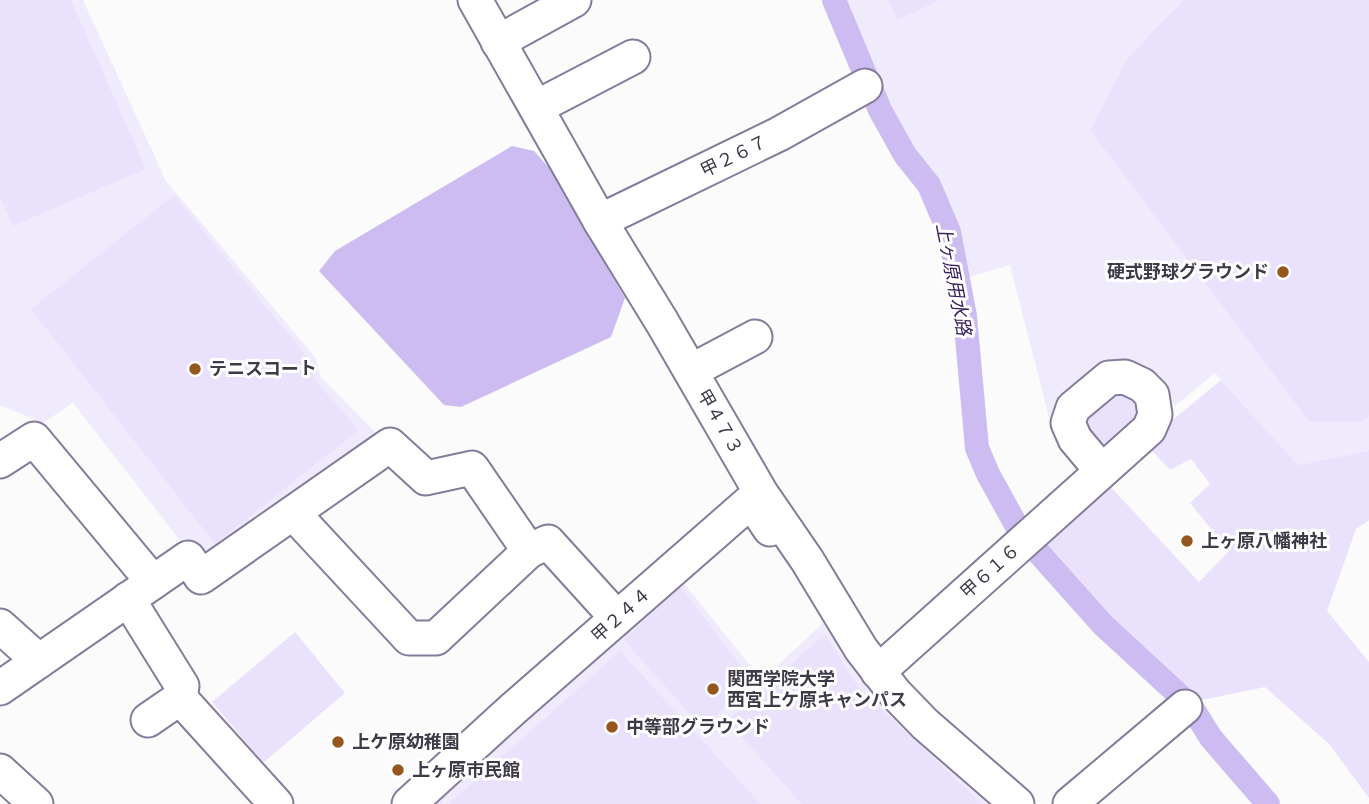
<svg xmlns="http://www.w3.org/2000/svg" width="1369" height="804" font-family="Ubuntu,'Noto Sans JP',sans-serif">
	<style>
		.built { fill: #f0ebfc }
		.green { fill: #eae2fc }
		.water { fill: #ccbcf1 }
		.lines { fill: none; stroke-linecap: round; stroke-linejoin: round }
		.canal { stroke: #ccbcf1; stroke-width: 24 }
		.minor-casing { stroke: #847c9a; stroke-width: 37 }
		.minor { stroke: #fff; stroke-width: 33 }
		.poi-dot { fill: #95571d; stroke: #fff; stroke-width: 2.5 }
		.labels { text-anchor: middle; stroke-width: 6; stroke-linejoin: round; paint-order: stroke }
		.street-label { font-size: 18px; fill: #3e3a47; stroke: #fff }
		.poi-label { font-size: 18px; font-weight: bold; fill: #3e3a47; stroke: #fff; text-anchor: start }
		.water-label { font-size: 19px; font-style: italic; fill: #3b2360; stroke: #fff }
	</style>
	<rect width="100%" height="100%" fill="#fbfbfb"/>
	<!-- built -->
	<g class="built">
		<polygon points="0,0 83,0 166,181 315,357 321,377 383,440 216,551 186,548 73,403 43,423 0,405"/>
		<polygon points="837,0 1369,0 1369,449 1367,451 1298,465 1215,373 1175,406 1147,372 1106,367 1051,426 1010,265 962,279 950,224 933,184 902,147 878,99"/>
		<polygon points="678,576 762,680 825,621 876,697 993,804 430,804"/>
	</g>
	<!-- green -->
	<g class="green">
		<polygon points="0,0 71,0 146,169 13,226 0,197"/>
		<polygon points="888,0 940,0 897,20"/>
		<polygon points="1183,0 1369,0 1369,415 1363,422 1309,421 1090,130 1128,58"/>
		<polygon points="174,195 308,358 314,379 359,430 215,544 31,309"/>
		<polygon points="1221,380 1298,465 1367,451 1369,449 1369,520 1356,529 1327,611 1369,662 1369,798 1329,744 1265,687 1202,700 1079,589 1043,544 1109,485 1199,582 1229,551 1190,503 1210,484 1191,459 1170,470 1145,443"/>
		<polygon points="1109,388 1141,400 1138,423 1106,447 1096,446 1085,433 1085,411"/>
		<polygon points="680,586 752,680 703,729 624,640"/>
		<polygon points="295,632 345,693 263,763 212,702"/>
		<polygon points="825,634 859,688 982,804 802,804 727,721"/>
		<polygon points="620,651 761,804 449,804"/>
	</g>
	<!-- water -->
	<polygon class="water" points="512,146 534,151 550,169 625,298 611,337 461,407 444,405 319,271 335,251"/>
	<g class="lines">
		<!-- canal -->
		<g class="canal">
			<polyline points="834,0 880,110 905,155 929,185 949,232 965,316 977,448 988,474 1020,532"/>
			<polyline points="1037,551 1103,625 1191,706 1211,738 1268,804"/>
		</g>
		<defs>
			<g id="minor">
				<polyline points="475,0 600,221 662,322 761,493 807,560 861,649 895,693 925,724 1017,804"/>
				<polyline points="498,42 574,0"/>
				<polyline points="537,107 633,57"/>
				<polyline points="600,221 779,134 865,86"/>
				<polyline points="691,371 755,337"/>
				<polyline points="0,461 34,439 153,582"/>
				<polyline points="293,513 409,638 436,638 529,551"/>
				<polyline points="128,599 182,686 180,698 148,720"/>
				<polyline points="0,626 39,661"/>
				<polyline points="878,672 1149,429 1155,415 1152,395 1142,385 1125,377 1109,378 1073,408 1068,423 1075,439 1101,470"/>
				<polyline points="0,688 188,558 201,577 390,445 426,478 472,468 529,551 548,542 617,618"/>
				<polyline points="180,698 276,804"/>
				<polyline points="0,771 36,804"/>
				<polyline points="409,804 513,709 751,501 770,529"/>
				<polyline points="1070,804 1185,707"/>
			</g>
		</defs>
		<!-- minor casing -->
		<use href="#minor" class="minor-casing"/>
		<!-- minor -->
		<use href="#minor" class="minor"/>
	</g>
	<!-- markers -->
	<g class="poi-dot">
		<circle cx="1283" cy="272" r="7"/>
		<circle cx="195" cy="369" r="7"/>
		<circle cx="1187" cy="541" r="7"/>
		<circle cx="713" cy="689" r="7"/>
		<circle cx="612" cy="727" r="7"/>
		<circle cx="338" cy="742" r="7"/>
		<circle cx="398" cy="770" r="7"/>
	</g>
	<g class="labels">
		<!-- street labels -->
		<g class="street-label">
			<text transform="translate(734 156) rotate(-26)" y="6">甲２６７</text>
			<text transform="translate(720 422) rotate(60)" y="6">甲４７３</text>
			<text transform="translate(990 571) rotate(-42)" y="6">甲６１６</text>
			<text transform="translate(621 615) rotate(-42)" y="6">甲２４４</text>
		</g>
		<!-- poi labels -->
		<g class="poi-label">
			<text x="1269" y="278" text-anchor="end">硬式野球グラウンド</text>
			<text x="209" y="375">テニスコート</text>
			<text x="1201" y="547">上ヶ原八幡神社</text>
			<text x="727" y="685">関西学院大学<tspan x="727" dy="21">西宮上ケ原キャンパス</tspan></text>
			<text x="626" y="733">中等部グラウンド</text>
			<text x="352" y="748">上ケ原幼稚園</text>
			<text x="412" y="776">上ヶ原市民館</text>
		</g>
		<!-- water labels -->
		<g class="water-label">
			<text transform="translate(954 279) rotate(79)" y="7">上ヶ原用水路</text>
		</g>
	</g>
</svg>
